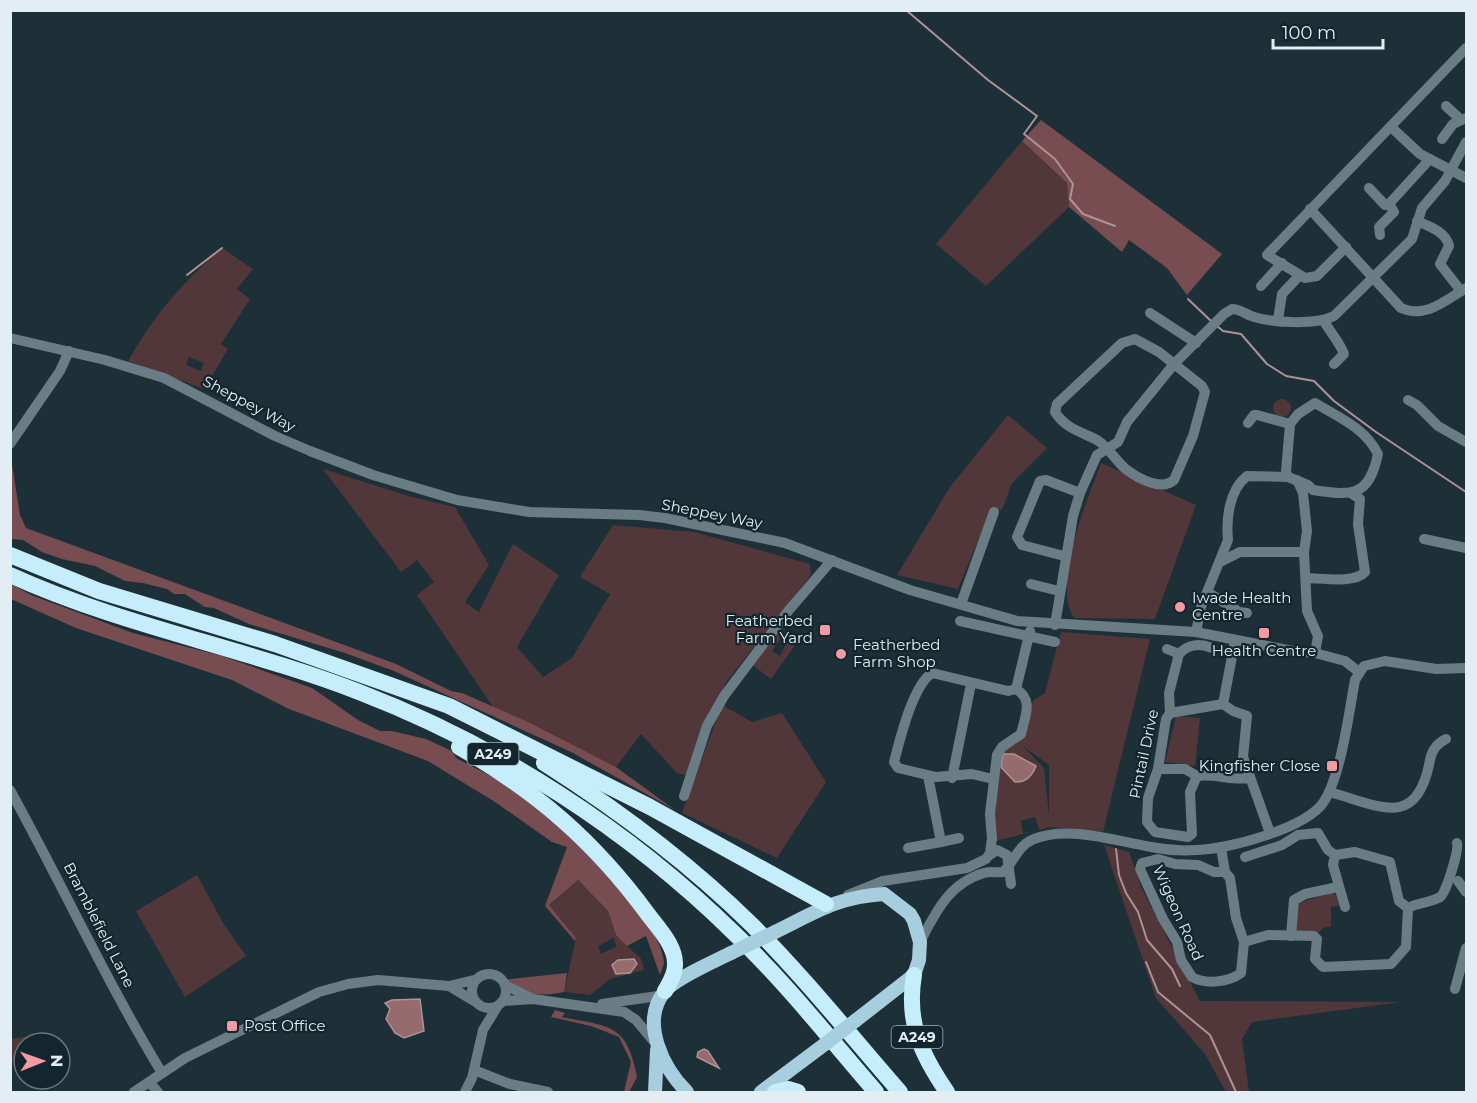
<svg xmlns="http://www.w3.org/2000/svg" width="1477" height="1103" font-family="Montserrat,sans-serif">
	<style>
		.green { fill: #513739; fill-rule: evenodd }
		.forest { fill: #774d51 }
		.water { fill: #966b6e; stroke: #ad9296; stroke-width: 1.5 }
		.lines { fill: none; stroke-linecap: round; stroke-linejoin: round }
		.stream { stroke: #ad9296; stroke-width: 2 }
		.minor { stroke: #6a7d85; stroke-width: 10 }
		.major { stroke: #a6cede; stroke-width: 14 }
		.highway { stroke: #c6edfc; stroke-width: 16 }
		.major-bridge { stroke: #a6cede; stroke-width: 14 }
		.poi-dot { fill: #f49aa2; stroke: #13262d; stroke-width: 2 }
		.labels { text-anchor: middle; stroke-width: 4.5; stroke-linejoin: round; paint-order: stroke }
		.shield { fill: #13262d; stroke: #a4b2b8; stroke-width: 1.5 }
		.shield-label { font-size: 14px; font-weight: bold; fill: #e2eef3 }
		.street-label { font-size: 15px; fill: #e2eef3; stroke: #13262d }
		.poi-label { font-size: 15px; fill: #e2eef3; stroke: #13262d; text-anchor: start }
	</style>
	<rect width="100%" height="100%" fill="#1d3037"/>
	<!-- green -->
	<g class="green">
		<polygon points="1022,141 1067,183 1069,207 986,286 936,244"/>
		<path d="M222,248l31,21 -16,20 13,10 -29,45 7,5 -24,40 -76,-28c29,-50 52,-75 94,-113zM189,357l15,6 -3,8 -15,-6z"/>
		<circle cx="1282" cy="408" r="9"/>
		<polygon points="1008,415 1047,448 1012,483 1002,510 992,507 958,589 897,575 950,487"/>
		<path d="M1101,463l95,42 -41,114 -81,-1c-23,-35 14,-119 27,-155z"/>
		<polygon points="323,469 412,497 455,507 489,565 465,602 479,612 513,544 559,575 517,647 543,677 572,658 610,594 580,577 613,525 694,532 810,564 811,575 727,681 705,723 688,776 677,773 641,734 616,767 493,707 417,595 434,582 417,560 401,572"/>
		<path d="M779,628l19,13 -27,38 -21,-16zM782,636l6,4 -8,16 -8,-5z"/>
		<path d="M1061,632l89,7 -47,193 -53,-5 -54,14 -2,-22 4,-60 29,-32 6,-26 12,-8zM1023,746l26,19v51l-5,-48zM1014,754l15,9 -10,20 -11,-8zM1035,817l4,13 -16,3 -2,-12z"/>
		<polygon points="722,705 752,722 782,713 826,782 777,858 682,813"/>
		<polygon points="1176,716 1200,718 1195,766 1165,762"/>
		<polygon points="1104,845 1129,852 1141,887 1200,1001 1401,1002 1252,1022 1242,1039 1249,1092 1226,1092 1205,1054 1156,998"/>
		<polygon points="197,875 223,923 246,956 185,997 136,911"/>
		<path d="M578,880l30,31 8,24 25,24 3,11 -34,9 -20,16 -26,-3 12,-54 -27,-33zM613,938l4,8 -16,8 -3,-8z"/>
		<polygon points="1333,893 1336,895 1339,906 1331,907 1331,926 1323,928 1316,935 1299,933 1296,930 1297,903"/>
		<polygon points="39,1035 40,1043 24,1043 24,1067 16,1062 11,1062 11,1039"/>
	</g>
	<!-- forest -->
	<g class="forest">
		<polygon points="1041,120 1222,254 1187,295 1167,268 1129,240 1122,252 1069,207 1067,183 1022,141"/>
		<polygon points="11,458 20,515 26,528 396,664 451,691 462,693 526,721 616,767 675,810 571,752 394,671 345,653 249,624 214,608 205,607 185,594 174,594 167,589 143,583 125,581 95,566 62,559 42,552 23,540 11,539"/>
		<path d="M11,584l20,11 102,38 89,23 90,32 46,32 22,11h12l34,8 26,12 4,7c20,11 41,20 60,33 37,25 146,127 148,171 0,4 -3,9 -4,13l-14,-39 -19,10 -11,-11 -8,-24 -30,-31 -29,25 27,33 -1,3 -30,-35 22,-59 -15,-5 -57,-40 -67,-41 -139,-52 -57,-29 -156,-52 -65,-29z"/>
		<path d="M567,973l-3,19c-22,5 -45,3 -62,-12z"/>
		<path d="M555,1010l10,3 -3,4c48,10 65,6 75,60l-8,15h-5l7,-30 -12,-25 -28,-11 -40,-9z"/>
	</g>
	<!-- water -->
	<g class="water">
		<path d="M1003,754h11l22,12c-4,10 -10,17 -21,16l-14,-15z"/>
		<polygon points="634,959 637,964 630,973 616,974 612,965 618,960"/>
		<polygon points="420,999 424,1031 404,1038 395,1033 386,1019 390,1009 385,1003 392,1000"/>
		<polygon points="704,1049 708,1051 719,1068 697,1057 698,1052"/>
	</g>
	<g class="lines">
		<!-- stream -->
		<g class="stream">
			<polyline points="906,10 988,80 1037,116 1024,134 1055,159 1073,184 1070,199 1083,214 1115,226"/>
			<polyline points="187,275 222,248"/>
			<polyline points="1188,299 1212,322"/>
			<polyline points="1217,326 1223,331 1241,334 1267,364 1286,376 1314,381 1334,401 1376,432 1466,492"/>
			<polyline points="1116,849 1119,875 1126,893 1138,912 1147,940 1172,969 1180,986"/>
			<polyline points="1146,962 1158,992 1210,1035 1236,1092"/>
		</g>
		<!-- minor -->
		<g class="minor">
			<polyline points="1446,106 1461,120"/>
			<polyline points="1391,127 1420,154 1466,178"/>
			<polyline points="1442,139 1453,124 1466,118"/>
			<polyline points="1369,188 1385,205 1389,204 1430,159"/>
			<path d="M1310,209l91,99c25,11 45,-8 65,-20"/>
			<path d="M1417,221c12,5 29,11 32,25l-9,18 21,27"/>
			<polyline points="1380,235 1379,227 1394,212 1389,204"/>
			<polyline points="1346,247 1317,276 1305,278 1267,255 1466,48"/>
			<polyline points="1261,286 1282,263"/>
			<polyline points="1150,313 1196,343"/>
			<polyline points="1278,320 1282,294 1299,276"/>
			<path d="M1324,321c6,11 16,22 20,33l-10,10"/>
			<polyline points="10,338 105,360 164,378 275,436 310,451 373,475 457,500 529,512 639,515 665,518 785,543 910,590 1017,621 1196,632 1293,651 1315,653 1345,661 1359,672"/>
			<path d="M1135,339l24,13 43,34 3,6 -12,44 -19,44c-12,11 -35,-1 -47,-10 -11,-8 -17,-22 -30,-30 -17,-9 -31,-11 -42,-28l2,-8 65,-61z"/>
			<polyline points="1408,400 1417,405 1438,426 1466,442"/>
			<path d="M1315,403c25,15 50,25 63,51 -9,43 -26,42 -65,36l-5,-5 -20,-8 -2,-5 4,-48 8,-10z"/>
			<polyline points="1248,423 1254,415 1257,415 1290,424"/>
			<polyline points="10,444 60,371 69,351"/>
			<polyline points="1297,480 1303,493 1307,531 1304,552 1307,611 1318,636 1315,653"/>
			<polyline points="1424,539 1466,548"/>
			<polyline points="1064,556 1022,545 1017,537 1040,481 1046,480 1080,493"/>
			<polyline points="1222,561 1240,552 1304,552"/>
			<path d="M1306,578c15,0 48,6 59,-6l-7,-48 2,-25 -9,-6"/>
			<polyline points="1031,584 1059,591"/>
			<polyline points="1209,593 1239,612 1247,613"/>
			<polyline points="961,604 994,512"/>
			<polyline points="960,621 1055,642"/>
			<path d="M1055,625l18,-109 7,-23 17,-38 21,-13 9,-20 47,-58 50,-50 8,-5c9,0 14,6 22,8 20,6 62,8 80,-1l78,-77 10,-31 23,-27 21,-39"/>
			<path d="M1196,632l5,-25 27,-67c-2,-21 1,-50 19,-64l41,1"/>
			<path d="M1167,649l12,5c9,-10 21,-11 33,-6"/>
			<polyline points="1179,654 1169,693 1170,713 1166,719 1158,769 1148,798 1147,822 1155,832 1188,837 1192,834 1190,792 1197,776"/>
			<polyline points="1016,689 1030,631"/>
			<polyline points="1223,704 1235,641"/>
			<polyline points="1170,713 1223,704 1233,711 1247,716 1243,757 1270,833"/>
			<path d="M1158,769h27l12,7c17,-3 34,5 52,2"/>
			<polyline points="952,778 971,684"/>
			<path d="M10,790c52,94 96,191 152,283"/>
			<path d="M1329,792c47,12 86,39 100,-27 2,-12 5,-20 17,-26"/>
			<polyline points="684,796 707,726 724,696 789,610 832,560"/>
			<polyline points="941,842 959,838"/>
			<polyline points="1221,847 1225,872 1230,878 1236,918 1244,942 1268,935 1314,936 1317,939 1315,959 1323,967 1391,964 1406,947 1408,908 1399,901 1390,862 1355,852 1335,855"/>
			<polyline points="908,848 941,842 928,776"/>
			<path d="M990,853l2,-15 -2,-24 7,-59 5,-8 19,-13c4,-18 13,-34 -5,-45l-8,2 -76,-18c-19,12 -32,66 -38,89l4,6 38,9 36,-3 21,5"/>
			<polyline points="988,856 997,850 1007,855 1011,884"/>
			<polyline points="1245,857 1282,845 1298,835 1318,833 1328,850 1335,855 1333,865 1345,907"/>
			<path d="M1225,872h-11l-16,-7 -23,-1 -17,-5 -16,4 -2,6 23,50 14,23 4,18 11,17c14,8 37,5 49,-4l3,-31"/>
			<polyline points="1458,881 1466,892"/>
			<polyline points="848,895 883,881 967,868 986,859"/>
			<path d="M1408,908c10,-6 23,-5 32,-11 6,-3 19,-47 17,-54"/>
			<polyline points="1291,936 1294,900 1305,894 1338,887"/>
			<path d="M920,942c16,-30 29,-59 64,-69 7,-2 12,0 19,-1 11,-10 15,-27 31,-33 35,-14 81,2 117,8 15,3 31,4 46,3 31,-1 107,-21 126,-47 18,-26 26,-91 32,-123l9,-14 21,-5 51,8 30,-1"/>
			<circle cx="489" cy="991" r="17"/>
			<polyline points="505,985 533,999"/>
			<polyline points="449,986 474,1001"/>
			<polyline points="1455,989 1466,948"/>
			<polyline points="503,1001 533,999 624,1012 636,1020 656,1044"/>
			<polyline points="602,1004 658,996 665,991"/>
			<polyline points="474,1070 510,1084 548,1092"/>
			<polyline points="149,1082 158,1092"/>
			<polyline points="134,1092 185,1058 319,992 348,984 378,980 449,986 474,980"/>
			<polyline points="465,1092 472,1078 483,1030 497,1007"/>
		</g>
		<!-- major -->
		<g class="major">
			<path d="M775,932c41,-20 62,-35 109,-38l26,20 4,7 6,21 -1,18 -5,15 -59,46"/>
			<polyline points="655,1092 657,1050"/>
			<path d="M687,1092c-23,-23 -48,-70 -22,-101 11,-13 50,-30 66,-38"/>
			<polyline points="761,1092 825,1044"/>
		</g>
		<!-- highway -->
		<g class="highway">
			<polyline points="10,555 99,591 275,644 449,706 650,807 826,904"/>
			<path d="M10,575c112,51 235,73 349,117 140,54 269,137 376,242 51,49 95,105 141,158"/>
			<path d="M459,747c78,45 135,94 188,166 11,15 29,33 28,52 0,10 -5,17 -10,26"/>
			<path d="M544,763c74,47 145,100 208,162 53,53 99,111 148,167"/>
			<path d="M914,975c-8,47 7,79 33,117"/>
			<polyline points="775,1092 788,1089 798,1092"/>
		</g>
		<!-- major-bridge -->
		<g class="major-bridge">
			<polyline points="731,953 775,932"/>
			<polyline points="825,1044 855,1021"/>
		</g>
	</g>
	<!-- markers -->
	<g class="poi-dot">
		<circle cx="1180" cy="607" r="6"/>
		<rect x="819" y="624" width="12" height="12" rx="3"/>
		<rect x="1258" y="627" width="12" height="12" rx="3"/>
		<circle cx="841" cy="654" r="6"/>
		<rect x="1326" y="760" width="12" height="12" rx="3"/>
		<rect x="226" y="1020" width="12" height="12" rx="3"/>
	</g>
	<g class="labels">
		<!-- shield labels -->
		<g class="shield">
			<rect x="467.5" y="743" width="51" height="22" rx="4.5"/>
			<rect x="891.5" y="1026" width="51" height="22" rx="4.5"/>
		</g>
		<g class="shield-label">
			<text x="493" y="759">A249</text>
			<text x="917" y="1042">A249</text>
		</g>
		<!-- street labels -->
		<g class="street-label">
			<text transform="translate(249 404) rotate(28)" y="5">Sheppey Way</text>
			<text transform="translate(712 514) rotate(11)" y="5">Sheppey Way</text>
			<text transform="translate(1144 754) rotate(-78)" y="5">Pintail Drive</text>
			<text transform="translate(1178 913) rotate(66)" y="5">Wigeon Road</text>
			<text transform="translate(99 925) rotate(63)" y="5">Bramblefield Lane</text>
		</g>
		<!-- poi labels -->
		<g class="poi-label">
			<text x="1192" y="603">Iwade Health<tspan x="1192" dy="17">Centre</tspan></text>
			<text x="813" y="626" text-anchor="end">Featherbed<tspan x="813" dy="17">Farm Yard</tspan></text>
			<text x="853" y="650">Featherbed<tspan x="853" dy="17">Farm Shop</tspan></text>
			<text x="1264" y="656" text-anchor="middle">Health Centre</text>
			<text x="1320" y="771" text-anchor="end">Kingfisher Close</text>
			<text x="244" y="1031">Post Office</text>
		</g>
	</g>
	<!-- border -->
	<rect width="1477" height="1103" fill="none" stroke="#e2eef3" stroke-width="24"/>
	<!-- north arrow -->
	<g transform="translate(42 1061) rotate(89)"><circle r="28" fill="#13262d" stroke="#66767c" stroke-width="1.5"/>
	<path d="M0-4.5L10 22L0 15L-10 22Z" fill="#f49aa2"/>
	<text y="-9" font-size="16" font-weight="bold" text-anchor="middle" fill="#e2eef3">N</text>
	</g>
	<!-- scale -->
	<path d="M1273 39v9h110v-9" fill="none" stroke="#e2eef3" stroke-width="3"/>
	<text x="1282" y="39" font-size="18" fill="#e2eef3" stroke="#13262d" stroke-width="4.5" paint-order="stroke">100 m</text>
</svg>
